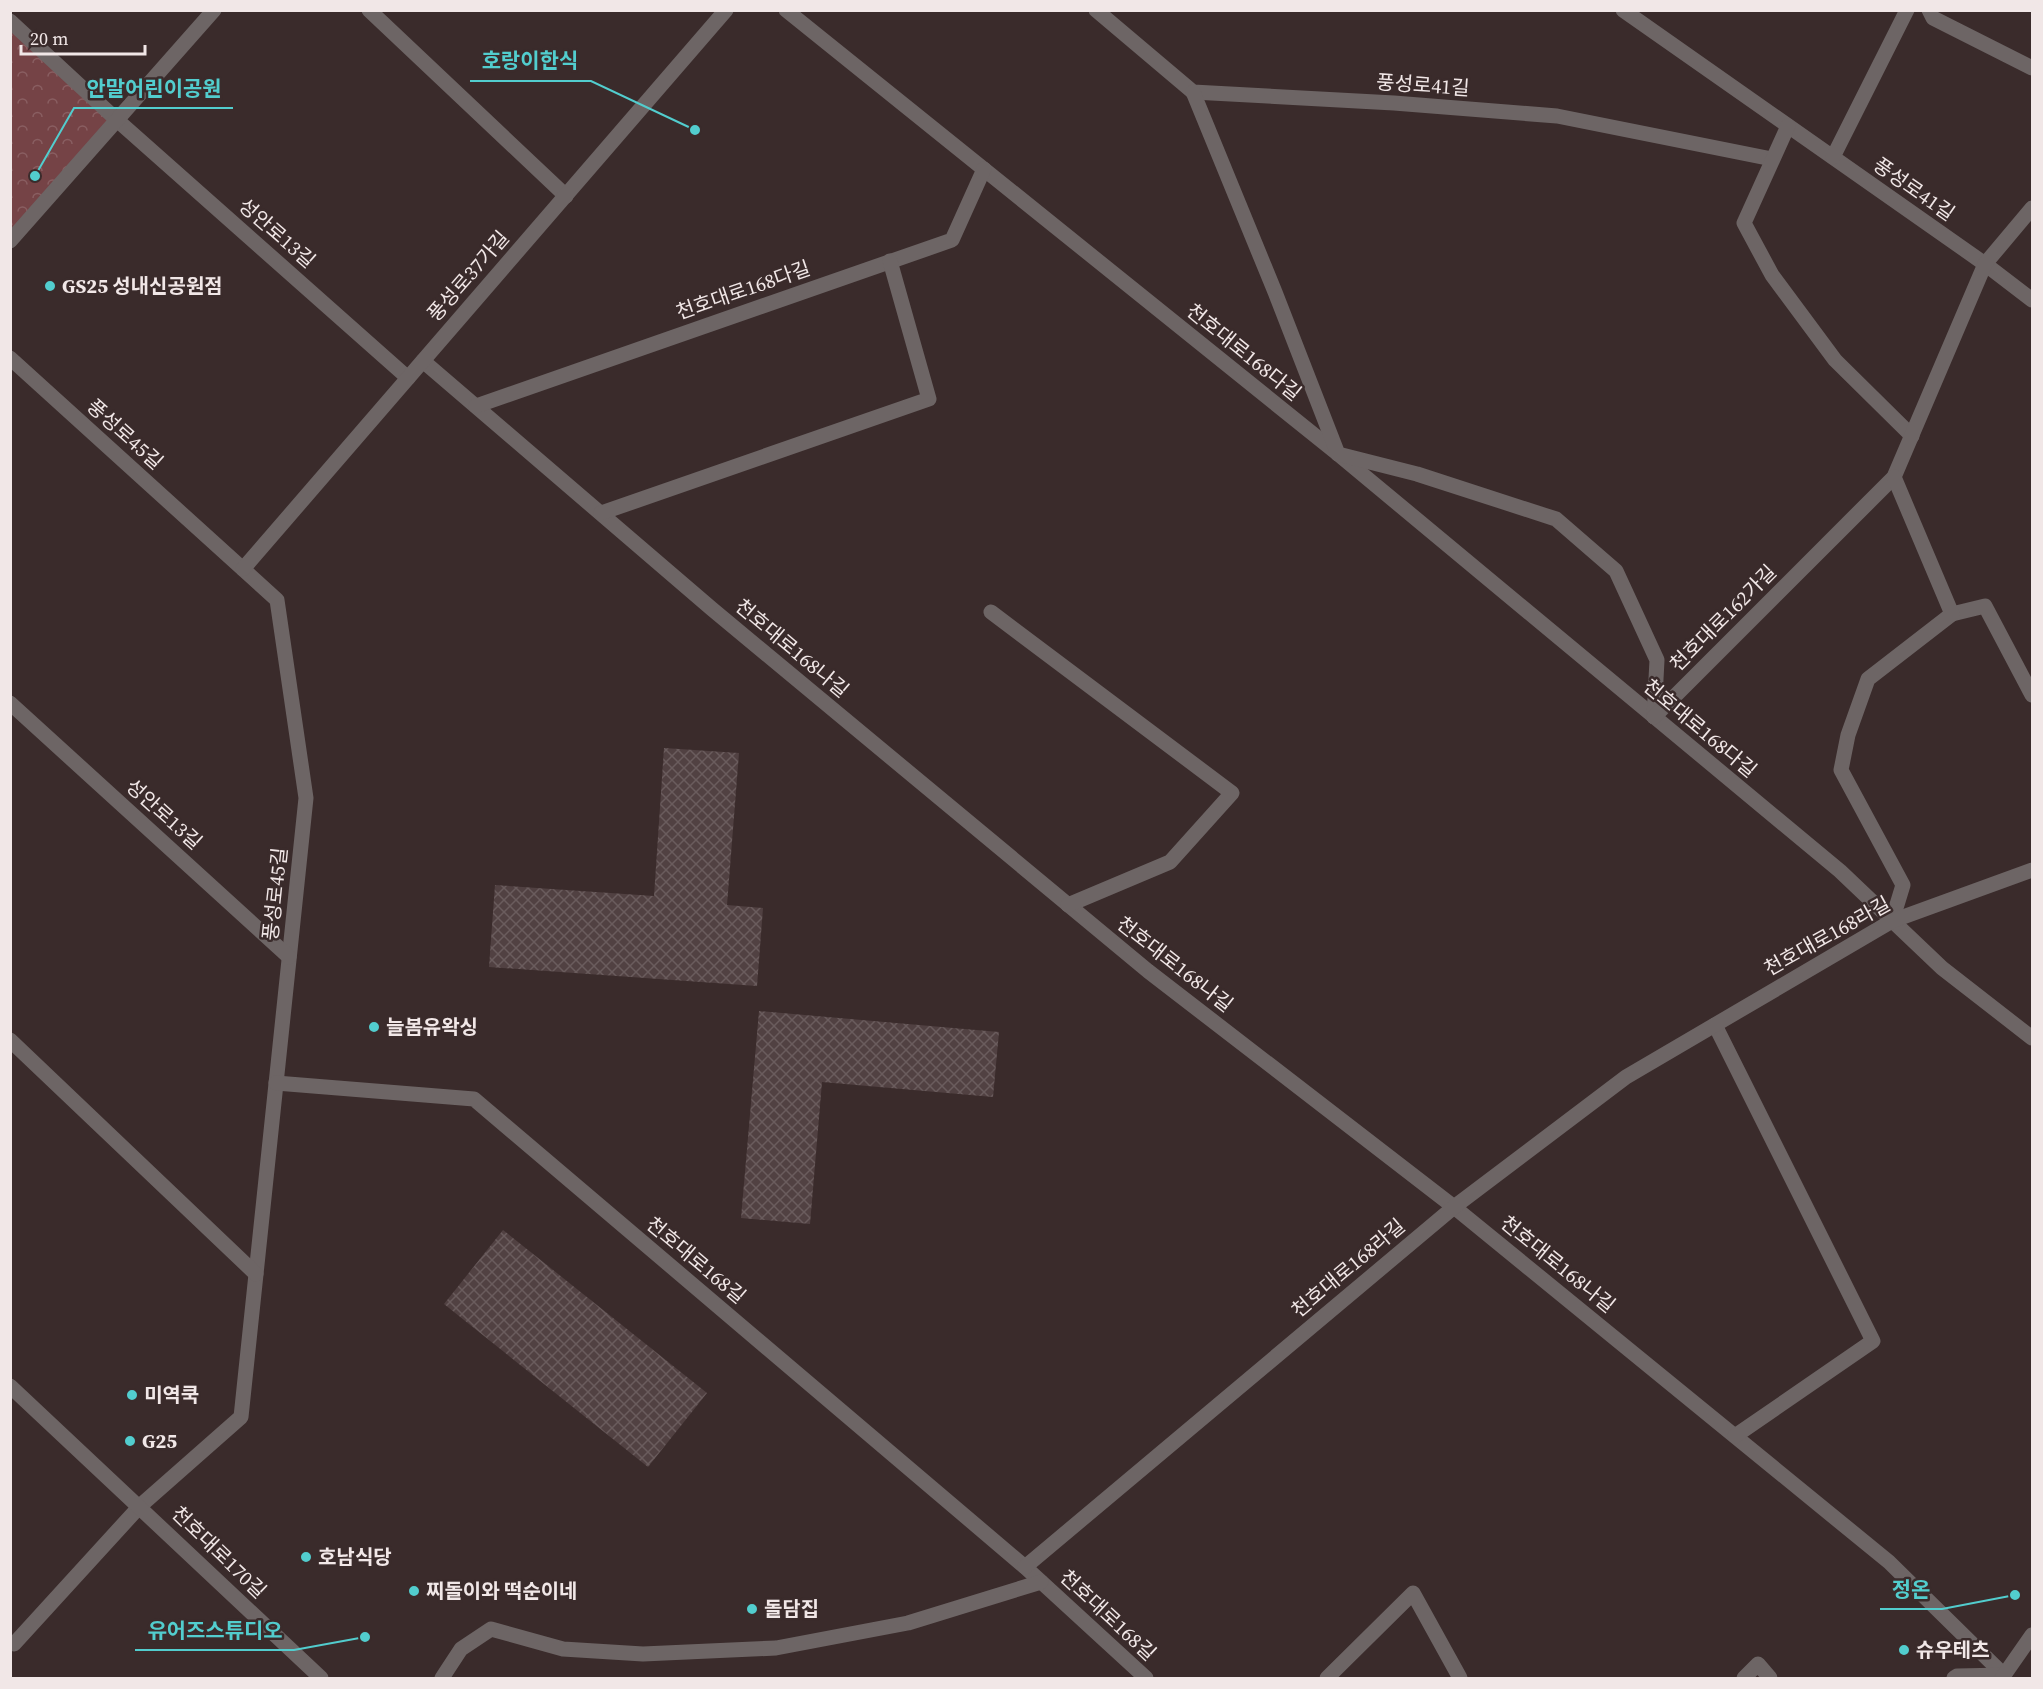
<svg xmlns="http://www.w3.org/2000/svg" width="2043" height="1689" font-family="'Source Serif 4','Noto Sans KR',serif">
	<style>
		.park { fill: url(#park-crowns) }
		.building { fill: url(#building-cross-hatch) }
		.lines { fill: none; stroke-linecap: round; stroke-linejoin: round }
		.street { stroke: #6d6565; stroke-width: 15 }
		.poi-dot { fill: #52cdce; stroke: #3a2b2b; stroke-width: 2 }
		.labels { text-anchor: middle; stroke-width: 5; stroke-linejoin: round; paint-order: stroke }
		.street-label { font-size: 20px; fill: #f1e7e7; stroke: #3a2b2b }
		.poi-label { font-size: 20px; font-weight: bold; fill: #f1e7e7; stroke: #3a2b2b; text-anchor: start }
		.leader { fill: none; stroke: #52cdce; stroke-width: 2 }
		.callout-dot { fill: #52cdce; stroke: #3a2b2b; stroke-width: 2 }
		.callout-label { font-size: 21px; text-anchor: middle; font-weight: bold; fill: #52cdce; stroke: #3a2b2b; stroke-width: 5; stroke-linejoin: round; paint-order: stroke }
	</style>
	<defs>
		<pattern id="park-crowns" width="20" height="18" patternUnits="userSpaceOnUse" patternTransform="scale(1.5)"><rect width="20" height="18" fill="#754346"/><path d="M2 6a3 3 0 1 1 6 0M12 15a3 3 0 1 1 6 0" fill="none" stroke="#895e61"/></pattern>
		<pattern id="building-cross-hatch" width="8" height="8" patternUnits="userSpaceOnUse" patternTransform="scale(1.5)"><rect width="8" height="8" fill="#514142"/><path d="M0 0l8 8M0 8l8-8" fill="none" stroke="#6a5c5d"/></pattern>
	</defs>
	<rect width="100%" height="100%" fill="#3a2b2b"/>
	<!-- park -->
	<polygon class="park" points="11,29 108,120 11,232"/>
	<!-- building -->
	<g class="building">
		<polygon points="664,748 739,753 727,905 763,908 757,986 489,967 495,885 654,896"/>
		<polygon points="759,1011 999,1032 993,1097 822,1082 810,1224 741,1218"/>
		<polygon points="503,1230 707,1393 648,1467 444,1304"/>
	</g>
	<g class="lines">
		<!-- street -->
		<g class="street">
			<polyline points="369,10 566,196"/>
			<polyline points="786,10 1338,454 1840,871 1942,968 2032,1038"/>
			<polyline points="1096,10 1193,92 1394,103 1557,116 1772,159"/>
			<polyline points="1623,10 1985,264 2032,300"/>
			<polyline points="1929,10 1933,18 2032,68"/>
			<polyline points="10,21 117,120 408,378"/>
			<polyline points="1193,92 1275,292 1338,454 1417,474 1556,519 1616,571 1657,660 1654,717"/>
			<polyline points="1788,126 1744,223 1772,275 1835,360 1912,436"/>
			<polyline points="1833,157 1907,10"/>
			<polyline points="10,241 214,10"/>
			<polyline points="10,358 277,600 306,798 241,1417 140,1506 14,1644"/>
			<polyline points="423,361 712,609 1148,971 1454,1207 1889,1562 2004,1675"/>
			<polyline points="476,406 952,240 984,169"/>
			<polyline points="601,513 929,399 890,261"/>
			<polyline points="243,569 726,10"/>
			<polyline points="991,612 1232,793 1170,862 1068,905"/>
			<polyline points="1952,614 1985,606 2032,695"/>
			<polyline points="10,703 289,957"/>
			<polyline points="1654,717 1894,477 1985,264 2032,208"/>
			<polyline points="1892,921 1903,885 1841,770 1848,735 1868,679 1952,614 1894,477"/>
			<polyline points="1715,1025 1873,1341 1735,1436"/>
			<polyline points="10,1040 256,1274"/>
			<polyline points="276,1083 474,1099 1025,1567 1146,1678"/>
			<polyline points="10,1386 321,1678"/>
			<polyline points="1025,1567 1454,1207 1626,1077 1892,921 2032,870"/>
			<polyline points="442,1678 461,1649 491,1629 563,1649 643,1654 776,1648 908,1623 1041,1582"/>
			<polyline points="1327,1678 1413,1593 1460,1678"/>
			<polyline points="1744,1678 1758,1664 1770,1678"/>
			<polyline points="1954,1678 1957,1676 2004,1675"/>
			<polyline points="2002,1678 2032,1635"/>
		</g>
	</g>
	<!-- markers -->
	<g class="poi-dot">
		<circle cx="50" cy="286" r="6"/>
		<circle cx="374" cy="1027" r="6"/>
		<circle cx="132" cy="1395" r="6"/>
		<circle cx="130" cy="1441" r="6"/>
		<circle cx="306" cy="1557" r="6"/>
		<circle cx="414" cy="1591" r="6"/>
		<circle cx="752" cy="1609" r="6"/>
		<circle cx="1904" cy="1650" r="6"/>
	</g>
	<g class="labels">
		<!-- street labels -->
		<g class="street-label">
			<text transform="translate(1423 85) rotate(4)" y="7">풍성로41길</text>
			<text transform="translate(1914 189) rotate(35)" y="7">풍성로41길</text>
			<text transform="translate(277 233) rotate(41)" y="7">성안로13길</text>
			<text transform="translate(468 276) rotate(-49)" y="7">풍성로37가길</text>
			<text transform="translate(743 290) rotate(-19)" y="7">천호대로168다길</text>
			<text transform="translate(1244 352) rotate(39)" y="7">천호대로168다길</text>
			<text transform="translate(125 434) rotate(42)" y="7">풍성로45길</text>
			<text transform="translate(1723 618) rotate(-45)" y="7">천호대로162가길</text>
			<text transform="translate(792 648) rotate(40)" y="7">천호대로168나길</text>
			<text transform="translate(1700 728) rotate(40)" y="7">천호대로168다길</text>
			<text transform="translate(164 814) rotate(42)" y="7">성안로13길</text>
			<text transform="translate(275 894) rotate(-84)" y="7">풍성로45길</text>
			<text transform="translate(1827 936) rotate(-29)" y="7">천호대로168라길</text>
			<text transform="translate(1175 964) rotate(38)" y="7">천호대로168나길</text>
			<text transform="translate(696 1260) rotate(40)" y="7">천호대로168길</text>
			<text transform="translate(1558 1264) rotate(39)" y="7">천호대로168나길</text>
			<text transform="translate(1348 1268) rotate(-40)" y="7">천호대로168라길</text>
			<text transform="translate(219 1552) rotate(44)" y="7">천호대로170길</text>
			<text transform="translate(1108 1615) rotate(43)" y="7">천호대로168길</text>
		</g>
		<!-- poi labels -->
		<g class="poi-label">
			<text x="62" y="293">GS25 성내신공원점</text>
			<text x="386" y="1034">늘봄유왁싱</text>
			<text x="144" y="1402">미역쿡</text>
			<text x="142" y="1448">G25</text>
			<text x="318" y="1564">호남식당</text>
			<text x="426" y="1598">찌돌이와 떡순이네</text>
			<text x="764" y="1616">돌담집</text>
			<text x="1916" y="1657">슈우테츠</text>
		</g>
	</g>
	<!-- callouts -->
	<path class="leader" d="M695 130L591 81H470M35 176L74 108H233M2015 1595L1942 1609H1880M365 1637L294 1650H135"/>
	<g class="callout-dot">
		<circle cx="695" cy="130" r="6"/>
		<circle cx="35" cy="176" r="6"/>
		<circle cx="2015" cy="1595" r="6"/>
		<circle cx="365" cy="1637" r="6"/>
	</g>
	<g class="callout-label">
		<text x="530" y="68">호랑이한식</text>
		<text x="154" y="96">안말어린이공원</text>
		<text x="1911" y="1597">정온</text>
		<text x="215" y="1638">유어즈스튜디오</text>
	</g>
	<!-- border -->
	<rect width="2043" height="1689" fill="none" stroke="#f1e7e7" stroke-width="24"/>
	<!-- scale -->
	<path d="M21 45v9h124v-9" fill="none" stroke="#f1e7e7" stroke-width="3"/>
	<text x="30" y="45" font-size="18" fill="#f1e7e7" stroke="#3a2b2b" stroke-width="4.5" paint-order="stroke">20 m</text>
</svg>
